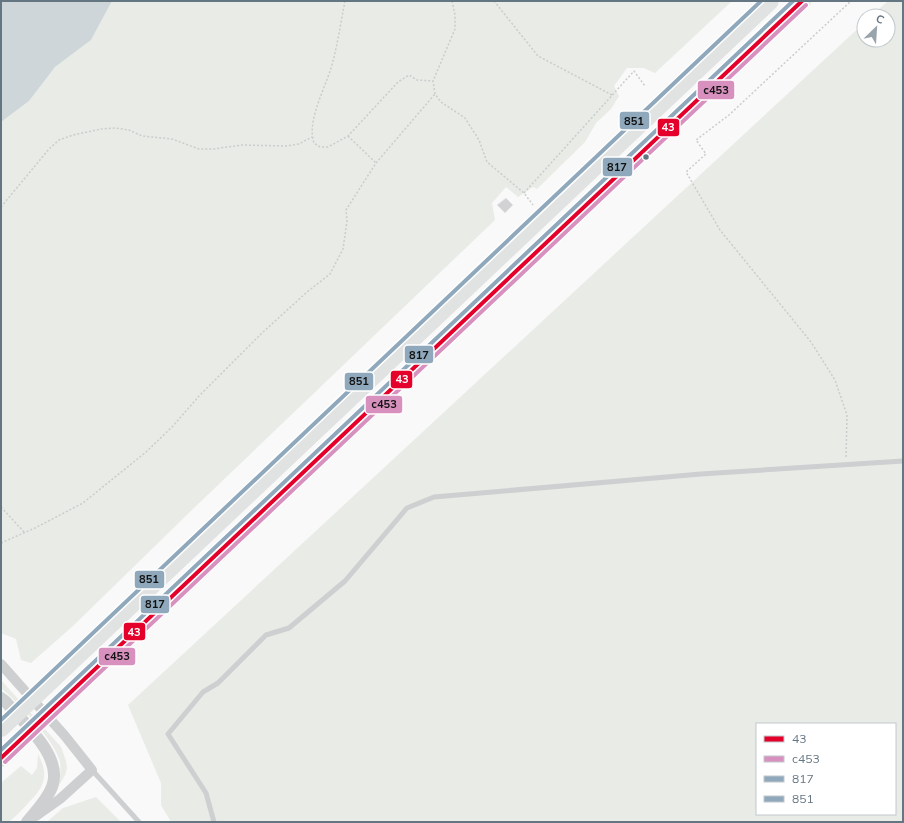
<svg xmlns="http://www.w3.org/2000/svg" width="904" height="823" font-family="Mulish,sans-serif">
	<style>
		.green { fill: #e8ebe6; fill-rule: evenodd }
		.water { fill: #ced6d9 }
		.building { fill: #d0d2d3; stroke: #e8e8e8 }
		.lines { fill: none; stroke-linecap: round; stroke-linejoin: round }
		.path { stroke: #cbcccd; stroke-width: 1.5; stroke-dasharray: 2 2; stroke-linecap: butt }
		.service { stroke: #cecfd0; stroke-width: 5 }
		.minor { stroke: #cecfd0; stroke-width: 10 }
		.tertiary { stroke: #cecfd0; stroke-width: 12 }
		.motorway { stroke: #e1e2e2; stroke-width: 18 }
		.bus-1-casing { stroke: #fff; stroke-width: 7 }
		.bus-2-casing { stroke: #fff; stroke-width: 7 }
		.bus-3-casing { stroke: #fff; stroke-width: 7 }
		.bus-4-casing { stroke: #fff; stroke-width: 7 }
		.bus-1 { stroke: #e4002b; stroke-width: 4 }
		.bus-2 { stroke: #d891be; stroke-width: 4 }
		.bus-3 { stroke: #8fa8bb; stroke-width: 4 }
		.bus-4 { stroke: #8fa8bb; stroke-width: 4 }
		.bus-dot { fill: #657683; stroke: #fff; stroke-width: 1.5 }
		.line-badge { stroke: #fff; stroke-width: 1.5 }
		.badge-label { font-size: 11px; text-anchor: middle; font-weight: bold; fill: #fff }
		.pale-badge-label { font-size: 11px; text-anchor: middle; font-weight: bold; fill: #111 }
	</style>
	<rect width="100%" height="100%" fill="#f9f9f9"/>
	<!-- green -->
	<g class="green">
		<polygon points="112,1 732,1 655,73 644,68 627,68 614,86 619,96 611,109 596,123 585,142 537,189 533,187 518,197 506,187 492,203 495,220 195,507 74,625 31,663 21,660 16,639 1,633 1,122 29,101 55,67 91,40"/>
		<path d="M888,1h15v821h-732l-10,-17v-22l-33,-78 736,-682v17h24v-24h-17zM757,724h138v90h-138z"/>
		<path d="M1,680l60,67 5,14 1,7 -2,7 -5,9c0,-7 1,-15 0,-22 -4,-20 -43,-61 -59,-74z"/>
		<path d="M38,754c11,21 7,32 -9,48 -6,7 -13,14 -20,20h-8v-39l20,-17 11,9 5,-7z"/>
		<polygon points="96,797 121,822 47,822 63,808"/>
	</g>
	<!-- water -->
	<polygon class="water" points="1,1 112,1 91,40 55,67 29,101 1,122"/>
	<!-- building -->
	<polygon class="building" points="506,198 513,205 505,213 497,205"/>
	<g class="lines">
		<!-- path -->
		<g class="path">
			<path d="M345,1c-4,20 -7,41 -12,60 -6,25 -27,59 -19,82l6,4h8l20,-11 50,-54 11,-7 8,5 16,1"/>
			<polyline points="452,1 455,15 455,29 433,81 435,94 441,102 465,118 479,140 487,162 524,193 533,205"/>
			<polyline points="494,1 538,56 612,95"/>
			<polyline points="348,136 376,163"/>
			<polyline points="524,193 634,71 645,86"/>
			<polyline points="1,207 49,149 59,140 73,135 101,129 115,128 129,130 142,136 172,139 199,149 213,149 242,145 286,146 299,144 312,137"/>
			<polyline points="846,457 847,415 835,380 811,342 720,230 686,172 706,154 696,140 729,115 851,1"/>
			<polyline points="1,507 24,532"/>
			<polyline points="1,543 35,528 83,503 146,452 173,426 199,396 262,333 307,292 330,274 343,249 347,221 346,210 376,163 435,94"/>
		</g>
		<!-- service -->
		<g class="service">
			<polyline points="92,770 139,822"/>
			<polyline points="214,822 206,793 168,734 203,692 218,683 266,635 289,628 345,581 407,508 434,497 701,474 903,461"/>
		</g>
		<!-- minor -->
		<polyline class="minor" points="1,664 65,736 92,770 60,799 36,816"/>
		<!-- tertiary -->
		<path class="tertiary" d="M1,698l4,3c18,21 59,56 47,86 -5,13 -16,24 -25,35"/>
		<!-- motorway -->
		<g class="motorway">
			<polyline points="1,728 770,1"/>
			<polyline points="1,758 802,1"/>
		</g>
		<defs>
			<polyline id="bus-1" points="1,758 802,1"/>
			<polyline id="bus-2" points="5,762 806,5"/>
			<polyline id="bus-3" points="1,750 793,1"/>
			<polyline id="bus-4" points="1,720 761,1"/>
		</defs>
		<!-- bus-1 casing -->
		<use href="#bus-1" class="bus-1-casing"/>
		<!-- bus-2 casing -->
		<use href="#bus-2" class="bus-2-casing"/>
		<!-- bus-3 casing -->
		<use href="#bus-3" class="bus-3-casing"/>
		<!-- bus-4 casing -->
		<use href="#bus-4" class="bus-4-casing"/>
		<!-- bus-1 -->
		<use href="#bus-1" class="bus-1"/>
		<!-- bus-2 -->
		<use href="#bus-2" class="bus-2"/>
		<!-- bus-3 -->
		<use href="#bus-3" class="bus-3"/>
		<!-- bus-4 -->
		<use href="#bus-4" class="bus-4"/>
	</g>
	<!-- markers -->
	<circle class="bus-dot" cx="646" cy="157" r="3.5"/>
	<g class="line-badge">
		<rect x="697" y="80" width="38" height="20" rx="4" fill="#d891be"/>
		<rect x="619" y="111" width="31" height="19" rx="4" fill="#8fa8bb"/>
		<rect x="657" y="118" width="23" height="19" rx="4" fill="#e4002b"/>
		<rect x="602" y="157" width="31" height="20" rx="4" fill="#8fa8bb"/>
		<rect x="404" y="345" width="30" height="19" rx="4" fill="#8fa8bb"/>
		<rect x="390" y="370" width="23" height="19" rx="4" fill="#e4002b"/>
		<rect x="344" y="372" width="30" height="19" rx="4" fill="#8fa8bb"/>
		<rect x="365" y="395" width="38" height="19" rx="4" fill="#d891be"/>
		<rect x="134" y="570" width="31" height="19" rx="4" fill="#8fa8bb"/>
		<rect x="140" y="595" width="30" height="19" rx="4" fill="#8fa8bb"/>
		<rect x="123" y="622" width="23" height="19" rx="4" fill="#e4002b"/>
		<rect x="98" y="647" width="38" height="19" rx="4" fill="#d891be"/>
	</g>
	<g class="badge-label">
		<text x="668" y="131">43</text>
		<text x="402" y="383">43</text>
		<text x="134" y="636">43</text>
	</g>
	<g class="pale-badge-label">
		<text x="716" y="94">с453</text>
		<text x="634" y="125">851</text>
		<text x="617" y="171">817</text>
		<text x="419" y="359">817</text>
		<text x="359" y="385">851</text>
		<text x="384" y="408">с453</text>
		<text x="149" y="583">851</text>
		<text x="155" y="608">817</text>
		<text x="117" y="660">с453</text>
	</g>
	<!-- border -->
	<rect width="904" height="823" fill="none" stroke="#657683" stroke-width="4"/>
	<!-- legend -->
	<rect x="756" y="723" width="140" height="92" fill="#ffffff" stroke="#c1c8cd"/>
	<rect x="764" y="736" width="20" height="6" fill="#e4002b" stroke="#c1c8cd"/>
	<text x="792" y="743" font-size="12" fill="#657683">43</text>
	<rect x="764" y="756" width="20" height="6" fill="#d891be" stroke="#c1c8cd"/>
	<text x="792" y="763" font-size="12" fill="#657683">с453</text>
	<rect x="764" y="776" width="20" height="6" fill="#8fa8bb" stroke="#c1c8cd"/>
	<text x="792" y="783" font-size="12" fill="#657683">817</text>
	<rect x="764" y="796" width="20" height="6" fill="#8fa8bb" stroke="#c1c8cd"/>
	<text x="792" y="803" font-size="12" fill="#657683">851</text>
	<!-- north arrow -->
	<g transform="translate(876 28) rotate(25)"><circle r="19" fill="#ffffff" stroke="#c1c8cd"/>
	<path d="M0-3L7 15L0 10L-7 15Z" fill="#99a4ac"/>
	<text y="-6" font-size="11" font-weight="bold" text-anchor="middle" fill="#657683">С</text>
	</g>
</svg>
